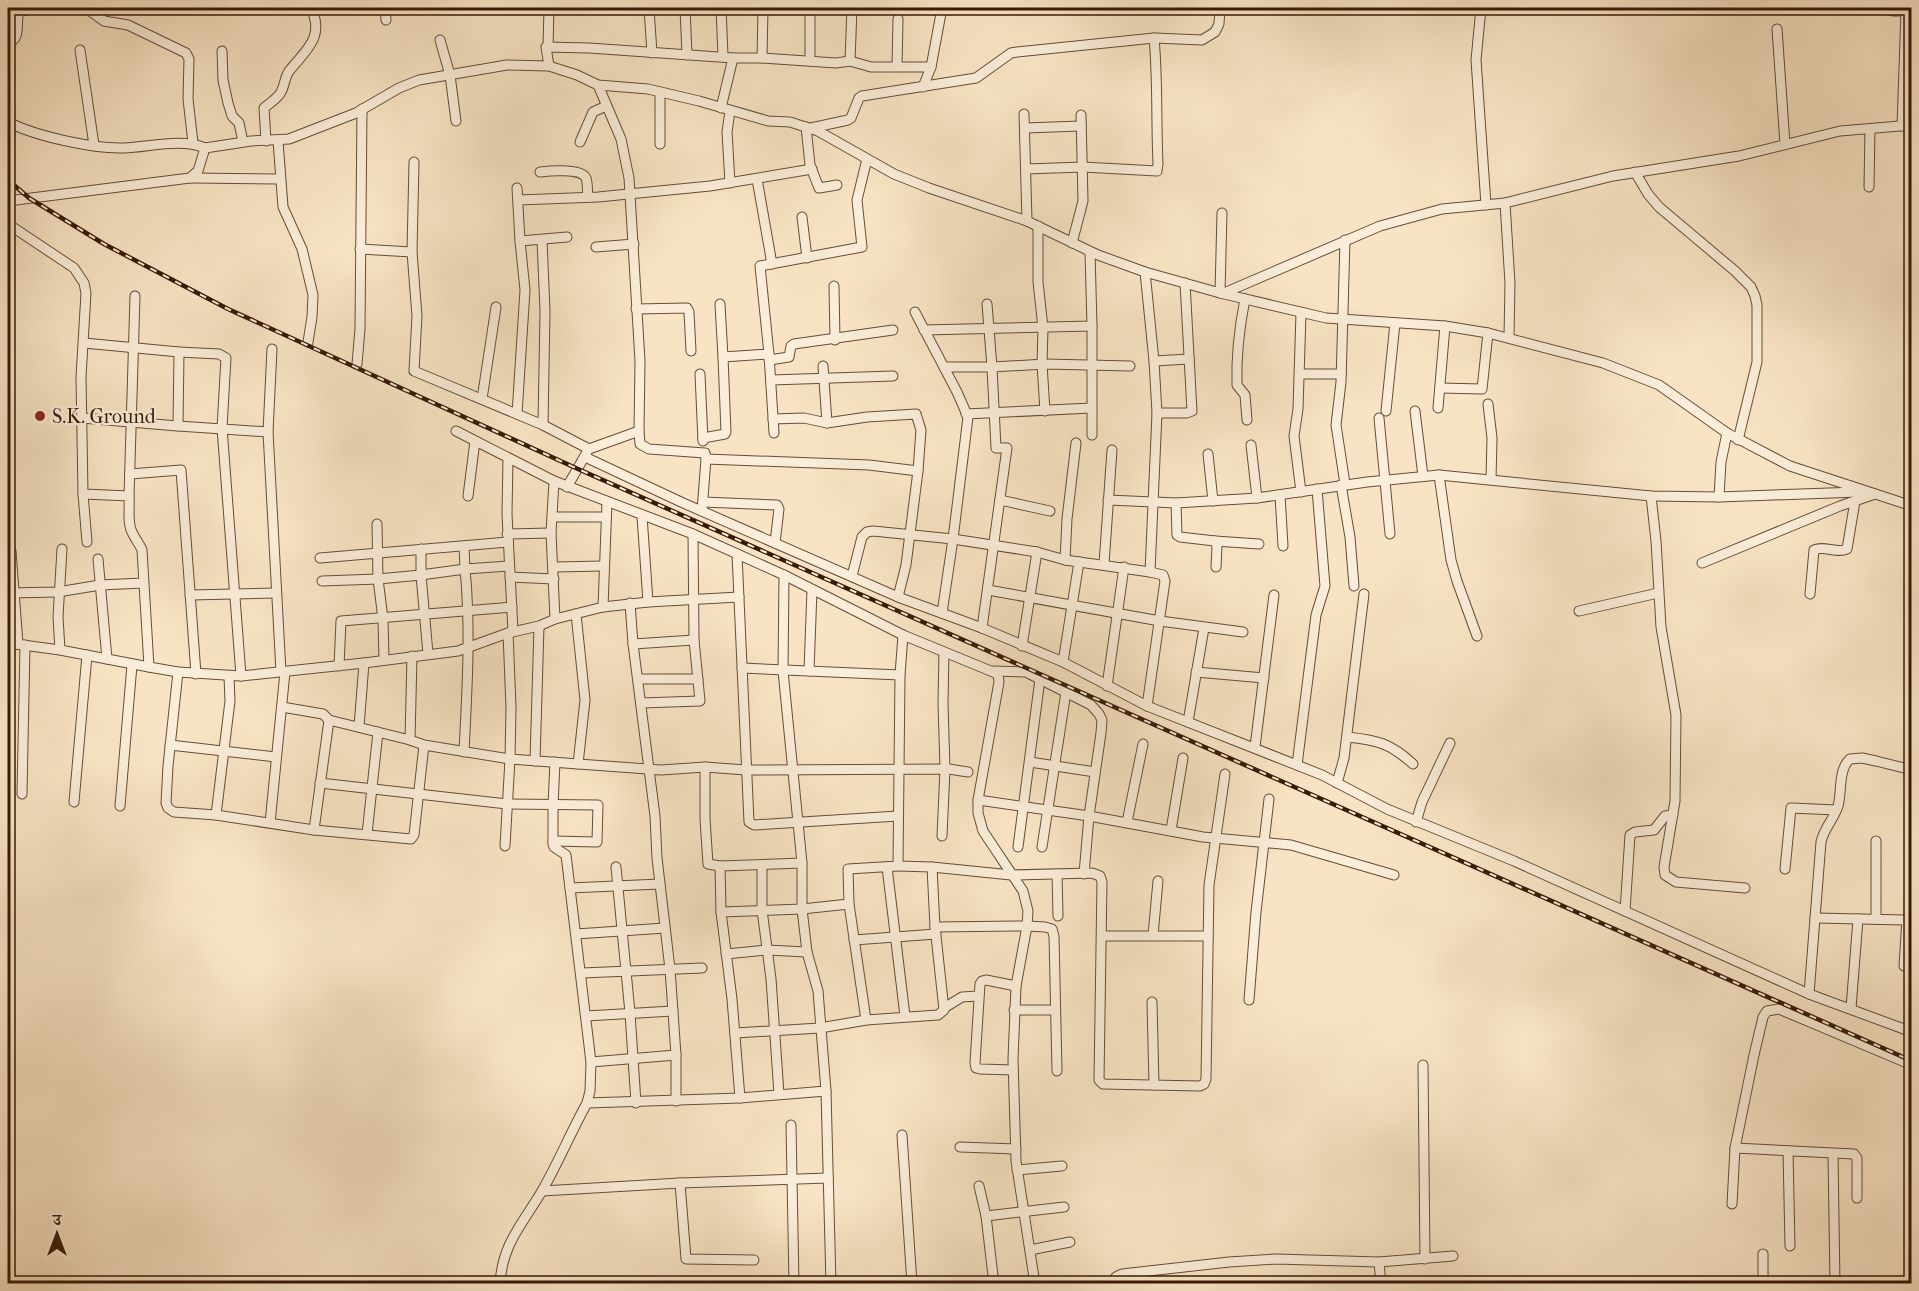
<svg xmlns="http://www.w3.org/2000/svg" width="1919" height="1291" font-family="'IM FELL French Canon','Noto Serif Devanagari',serif">
	<style>
		.lines { fill: none; stroke-linecap: round; stroke-linejoin: round }
		.minor-casing { stroke: #684c37; stroke-width: 11 }
		.minor { stroke: #faedd9; stroke-width: 9 }
		.rail-casing { stroke: #381908; stroke-width: 4.5 }
		.rail { stroke: #faedd9; stroke-width: 2; stroke-dasharray: 7; stroke-linecap: butt }
		.poi-dot { fill: #8f2418; stroke: #faedd9; stroke-width: 2 }
		.labels { text-anchor: middle; stroke-width: 4.5; stroke-linejoin: round; paint-order: stroke }
		.poi-label { font-size: 20px; fill: #381908; stroke: #faedd9; text-anchor: start }
	</style>
	<rect width="100%" height="100%" fill="#f8e4c4"/>
	<filter id="stains"><feTurbulence type="fractalNoise" baseFrequency=".00333" numOctaves="4"/><feColorMatrix values="0 0 0 0 .2 0 0 0 0 .09 0 0 0 0 .02 0 0 0 .5 -.17"/></filter>
	<radialGradient id="worn" r=".72"><stop offset=".6" stop-color="#630" stop-opacity="0"/><stop offset="1" stop-color="#630" stop-opacity=".3"/></radialGradient>
	<g class="lines">
		<defs>
			<g id="minor">
				<polyline points="86,8 104,21 128,25 186,53 189,59 188,99 193,143"/>
				<polyline points="385,8 386,20"/>
				<polyline points="649,8 652,53"/>
				<polyline points="685,8 687,55"/>
				<polyline points="721,8 723,56"/>
				<polyline points="810,8 810,61"/>
				<polyline points="1481,8 1476,60 1486,205"/>
				<polyline points="1879,8 1894,11 1912,11"/>
				<polyline points="1777,29 1785,144"/>
				<polyline points="440,40 450,75 456,121"/>
				<path d="M8,43c14,-5 7,-19 11,-31l16,-4"/>
				<polyline points="548,47 549,8"/>
				<polyline points="80,50 94,145"/>
				<polyline points="222,51 223,80 228,103 232,116 239,123 243,142"/>
				<polyline points="762,58 763,8"/>
				<polyline points="850,61 852,8"/>
				<polyline points="549,66 546,47 589,48 733,58 762,58 836,63 850,61 871,67 931,67"/>
				<polyline points="897,66 898,19"/>
				<polyline points="598,85 621,139 629,178 640,361 639,431 640,444 649,449 705,453 706,459 702,511"/>
				<polyline points="923,87 931,67 942,8"/>
				<polyline points="660,92 660,144"/>
				<polyline points="721,108 733,58"/>
				<polyline points="1024,114 1027,221"/>
				<path d="M8,122c27,14 85,27 116,26 26,-1 57,-10 81,0"/>
				<polyline points="1902,126 1906,11"/>
				<polyline points="806,127 810,165 819,188 837,185"/>
				<polyline points="811,128 848,120 851,118 859,98 862,96 976,78 1011,53 1017,52 1154,38 1202,40 1215,32 1219,24 1220,8"/>
				<polyline points="1025,128 1081,126"/>
				<path d="M266,141l-2,-33c6,-5 14,-10 17,-16 4,-7 4,-17 9,-22 16,-20 35,-33 21,-62"/>
				<polyline points="278,141 283,207 302,249 313,295 312,317 308,342"/>
				<polyline points="580,142 593,112 606,106"/>
				<polyline points="414,162 412,252 417,316 414,371 543,425 589,449 639,431"/>
				<path d="M1026,169l57,-2 74,4 1,-7c-2,-42 0,-84 -4,-126"/>
				<path d="M540,172c9,-1 42,-4 46,6 2,5 1,14 2,19"/>
				<polyline points="1635,172 1648,194 1659,207 1735,271 1751,287 1755,296 1757,305 1757,362 1738,440"/>
				<polyline points="190,178 280,179"/>
				<polyline points="757,179 772,264"/>
				<polyline points="730,183 727,132 730,111"/>
				<polyline points="1869,187 1870,129"/>
				<polyline points="518,200 598,197 710,186 812,169"/>
				<polyline points="8,201 190,178 198,171 205,148 251,141 289,139 356,113 399,88 419,80 507,65 549,66 577,75 598,85 648,89 699,101 768,121 790,122 818,131 894,174 929,188 1027,221 1098,255 1145,272 1220,293 1326,318 1445,326 1488,333 1603,363 1659,385 1727,433 1790,466 1912,506"/>
				<polyline points="1505,203 1510,283 1509,337"/>
				<polyline points="802,217 807,258"/>
				<path d="M8,224l66,44 10,15 2,10 -5,84 2,117 46,2c1,11 -2,27 3,36 3,7 7,11 10,18l7,117 29,5 63,4 123,-13 94,-12 50,-18 31,-7 16,-7 48,-12 45,-5 91,-5"/>
				<polyline points="1038,226 1038,282 1043,328 1042,364 1045,411"/>
				<polyline points="542,240 545,311 543,425"/>
				<polyline points="1345,240 1341,382 1336,425 1345,484"/>
				<polyline points="520,241 567,237"/>
				<polyline points="1072,243 1083,201 1081,115"/>
				<polyline points="596,247 634,244"/>
				<polyline points="360,249 412,252"/>
				<polyline points="834,286 835,340"/>
				<polyline points="1220,293 1222,213"/>
				<polyline points="1224,293 1380,226 1442,209 1505,203 1613,176 1739,156 1840,131 1912,125"/>
				<path d="M1245,299c-6,30 -9,55 -8,86l8,10 2,25"/>
				<polyline points="720,304 723,357"/>
				<polyline points="636,309 687,308 689,312 691,351"/>
				<polyline points="915,312 957,392 968,417 953,539 942,613"/>
				<polyline points="1092,326 1092,435"/>
				<polyline points="924,330 1092,326 1090,252"/>
				<polyline points="179,352 219,354 226,358 222,428 241,676"/>
				<polyline points="769,355 774,433"/>
				<polyline points="769,360 789,357 791,346 794,344 893,330"/>
				<polyline points="1154,361 1189,359"/>
				<polyline points="357,364 360,329 362,109"/>
				<polyline points="823,366 827,423"/>
				<polyline points="944,367 992,367 987,304"/>
				<polyline points="700,374 703,441"/>
				<polyline points="1300,374 1341,374"/>
				<polyline points="771,380 893,376"/>
				<polyline points="1440,388 1482,389 1488,333"/>
				<polyline points="482,399 496,307"/>
				<polyline points="1488,404 1492,438 1491,480"/>
				<polyline points="1438,408 1445,326"/>
				<polyline points="1386,411 1395,323"/>
				<polyline points="1415,411 1423,476"/>
				<polyline points="1157,413 1187,413 1192,411 1185,283"/>
				<polyline points="517,414 525,290 520,241 517,188"/>
				<polyline points="966,414 1092,408"/>
				<polyline points="82,418 178,426 179,352 84,343"/>
				<polyline points="1379,418 1390,534"/>
				<polyline points="773,419 804,418 827,423 867,417 916,414 921,430 918,471 906,565 898,597"/>
				<polyline points="178,426 268,432 281,672"/>
				<polyline points="456,431 554,481 693,534 784,575 903,635 998,674 999,682 978,800 978,813 983,831 1023,891 1028,911 1027,926 1016,986 1013,1059 1016,1161 1035,1284"/>
				<polyline points="268,432 272,349"/>
				<polyline points="703,438 725,434 726,432 723,357 769,354 760,266 862,247 857,200 867,159"/>
				<polyline points="1251,445 1257,498"/>
				<polyline points="1208,454 1213,501"/>
				<polyline points="585,457 681,502 898,597 982,628 1063,662 1147,706 1322,775 1387,809 1514,861 1809,994 1912,1032"/>
				<polyline points="508,458 507,514 513,632"/>
				<polyline points="706,459 869,465 918,471"/>
				<polyline points="130,474 181,470 196,674"/>
				<polyline points="1439,475 1451,560 1457,581 1477,636"/>
				<polyline points="554,481 551,533 555,619"/>
				<polyline points="1341,485 1350,537 1354,586"/>
				<polyline points="567,487 587,452"/>
				<polyline points="1301,492 1294,436 1298,409 1301,313"/>
				<polyline points="83,494 87,542"/>
				<polyline points="1280,495 1283,546"/>
				<polyline points="129,496 135,296"/>
				<polyline points="468,496 475,441"/>
				<polyline points="1651,496 1656,541 1661,627 1676,715 1675,801 1664,867 1665,875 1676,882 1745,888"/>
				<polyline points="1719,497 1721,462 1727,433"/>
				<polyline points="1000,500 1050,511"/>
				<polyline points="1108,500 1176,503 1257,498 1367,482 1439,475 1651,496 1719,497 1858,492"/>
				<polyline points="703,502 777,505 779,509 775,543"/>
				<polyline points="1176,503 1177,535 1180,537 1215,541 1217,546 1216,567"/>
				<polyline points="642,516 648,602"/>
				<polyline points="552,517 606,517"/>
				<polyline points="377,524 378,579 383,619 384,660"/>
				<polyline points="507,534 551,533"/>
				<polyline points="1215,541 1259,544"/>
				<polyline points="464,546 465,569 509,566"/>
				<path d="M421,549v26l44,-6c6,61 2,121 -1,183"/>
				<polyline points="11,551 18,644"/>
				<polyline points="737,554 749,822 754,825 898,816"/>
				<polyline points="320,558 508,542"/>
				<polyline points="98,559 107,659"/>
				<polyline points="1065,560 1067,519 1076,443"/>
				<polyline points="1702,563 1840,506 1875,494"/>
				<polyline points="1104,564 1112,450"/>
				<polyline points="554,567 603,566"/>
				<polyline points="784,575 783,671 802,863 802,909 807,952 818,991 826,1091 831,1284"/>
				<polyline points="852,576 862,537 867,532 873,531 953,539 1037,552 1065,560 1150,572 1157,413 1154,361 1145,272"/>
				<polyline points="510,577 554,579"/>
				<polyline points="322,581 378,579 421,575 428,654"/>
				<polyline points="988,590 1160,621 1243,632"/>
				<polyline points="8,593 58,592 100,585 143,583"/>
				<path d="M1810,594l4,-44c10,-5 23,4 33,-1l8,-48"/>
				<polyline points="190,595 276,593"/>
				<polyline points="603,607 607,502"/>
				<polyline points="1579,611 1658,593"/>
				<polyline points="576,614 585,700 578,764"/>
				<polyline points="982,628 1007,448 996,448 992,367 1045,364 1130,366"/>
				<polyline points="903,635 900,675 898,866 848,869 849,904 866,1020 938,1015 944,1010 935,927 932,867"/>
				<polyline points="8,643 60,650 149,667"/>
				<polyline points="633,644 694,640"/>
				<polyline points="1022,646 1037,552"/>
				<polyline points="60,650 58,617 62,549"/>
				<polyline points="1063,662 1079,562"/>
				<polyline points="339,666 341,621 512,607"/>
				<polyline points="742,668 900,675"/>
				<polyline points="809,671 812,590"/>
				<polyline points="994,671 1026,672 1091,705 1099,714 1102,720 1101,733 1089,816 1084,874"/>
				<polyline points="178,672 168,766 166,803 168,808 174,812 216,815 314,830 411,839 414,835 424,745"/>
				<polyline points="1196,672 1264,678"/>
				<polyline points="639,679 698,679"/>
				<polyline points="1107,686 1124,567"/>
				<polyline points="641,703 700,701 694,640 693,534"/>
				<polyline points="1147,706 1165,581 1163,575 1150,572"/>
				<polyline points="282,707 323,714 329,720 410,740 424,745 510,759 661,770 705,767 746,770 949,769 968,772"/>
				<polyline points="1188,722 1204,628"/>
				<polyline points="359,727 364,663"/>
				<path d="M1347,737c30,3 43,6 66,27"/>
				<polyline points="410,740 412,656"/>
				<polyline points="170,745 276,757"/>
				<polyline points="1255,747 1274,595"/>
				<polyline points="535,761 539,626"/>
				<polyline points="1030,762 1095,772"/>
				<polyline points="1297,765 1316,615 1325,586 1317,489"/>
				<polyline points="705,767 705,819 708,864 720,866 721,912 732,999 740,1098"/>
				<polyline points="320,783 507,804 598,805 597,842 553,841"/>
				<polyline points="1337,783 1344,758 1364,594"/>
				<polyline points="22,794 25,645"/>
				<polyline points="978,800 1089,816 1203,837 1291,845 1394,875"/>
				<polyline points="74,802 87,655"/>
				<polyline points="120,806 132,665"/>
				<polyline points="216,815 230,701 229,676"/>
				<polyline points="1127,822 1143,744"/>
				<polyline points="1416,822 1422,802 1450,743"/>
				<polyline points="270,823 285,672"/>
				<polyline points="314,830 329,720"/>
				<polyline points="1171,830 1183,758"/>
				<polyline points="367,834 378,732"/>
				<polyline points="942,836 945,769 943,703 944,652"/>
				<polyline points="1876,841 1876,919"/>
				<polyline points="505,846 510,759 511,707 508,633"/>
				<polyline points="1018,847 1040,679"/>
				<polyline points="1042,847 1066,692"/>
				<polyline points="762,865 762,910 771,979 779,1094"/>
				<polyline points="720,866 802,863"/>
				<polyline points="898,866 932,867 1011,875 1092,873 1100,876 1102,882 1099,1080 1103,1084 1200,1086 1204,1084 1206,1079 1209,885 1225,774"/>
				<polyline points="616,867 630,1013 636,1103"/>
				<polyline points="887,867 905,1016"/>
				<polyline points="1785,869 1791,808 1836,810"/>
				<polyline points="1057,874 1058,916"/>
				<polyline points="570,888 660,884"/>
				<polyline points="1625,911 1630,835 1635,832 1654,830 1665,816 1673,815"/>
				<polyline points="721,912 802,909 849,904"/>
				<polyline points="1815,918 1905,920 1912,916"/>
				<polyline points="935,927 1027,926 1045,927 1052,929 1054,936 1057,1071"/>
				<polyline points="576,934 665,928"/>
				<polyline points="1153,935 1158,881"/>
				<polyline points="1102,936 1208,936"/>
				<polyline points="854,940 936,934"/>
				<polyline points="726,954 767,950 807,952"/>
				<polyline points="1904,966 1907,919"/>
				<polyline points="582,973 702,968"/>
				<path d="M1809,994l12,-152c3,-14 13,-23 17,-36 4,-14 0,-37 12,-47l12,-1 14,3 36,9"/>
				<polyline points="1249,1000 1256,912 1269,799"/>
				<polyline points="1152,1002 1154,1085"/>
				<polyline points="944,1008 962,997 978,996"/>
				<polyline points="1851,1008 1858,919"/>
				<polyline points="1014,1010 1055,1010"/>
				<polyline points="586,1016 673,1011"/>
				<polyline points="735,1033 820,1028 866,1020"/>
				<polyline points="676,1055 676,1101"/>
				<polyline points="591,1062 676,1055 670,969 657,858 655,816 633,644 630,603"/>
				<polyline points="1423,1065 1425,1259"/>
				<polyline points="1013,1070 980,1069 976,1068 975,1063 980,984 982,981 986,980 1016,986"/>
				<polyline points="587,1103 740,1098 826,1091"/>
				<polyline points="791,1125 794,1284"/>
				<polyline points="902,1135 912,1284"/>
				<polyline points="960,1147 1016,1149"/>
				<polyline points="1735,1148 1854,1154 1857,1158 1857,1198"/>
				<polyline points="1788,1151 1790,1246"/>
				<polyline points="1833,1154 1835,1284"/>
				<polyline points="1017,1170 1062,1166"/>
				<polyline points="680,1183 686,1259 754,1260"/>
				<polyline points="979,1186 986,1216 994,1284"/>
				<polyline points="542,1191 680,1183 828,1178"/>
				<polyline points="1732,1204 1735,1148 1754,1055 1763,1017 1767,1011 1779,1009 1912,1065"/>
				<polyline points="986,1216 1064,1207"/>
				<polyline points="1030,1250 1070,1242"/>
				<polyline points="1763,1254 1763,1284"/>
				<polyline points="1379,1262 1381,1284"/>
				<path d="M500,1284c2,-40 23,-61 42,-93 16,-28 29,-59 45,-88l3,-12 1,-29 -25,-207 -12,-8 -1,-3v-39l2,-43"/>
				<polyline points="775,1284 794,1283"/>
				<polyline points="1111,1284 1116,1277 1122,1274 1229,1262 1276,1259 1379,1262 1453,1256"/>
			</g>
		</defs>
		<!-- minor casing -->
		<use href="#minor" class="minor-casing"/>
		<!-- minor -->
		<use href="#minor" class="minor"/>
		<defs>
			<polyline id="rail" points="8,180 29,198 104,244 228,309 578,469 1912,1061"/>
		</defs>
		<!-- rail casing -->
		<use href="#rail" class="rail-casing"/>
		<!-- rail -->
		<use href="#rail" class="rail"/>
	</g>
	<!-- markers -->
	<circle class="poi-dot" cx="40" cy="416" r="6"/>
	<g class="labels">
		<!-- poi labels -->
		<g class="poi-label">
			<text x="52" y="423">S.K. Ground</text>
		</g>
	</g>
	<!-- margin -->
	<rect width="1919" height="1291" fill="none" stroke="#f8e4c4" stroke-width="30"/>
	<rect x="9" y="9" width="1901" height="1273" fill="none" stroke="#381908" stroke-width="3"/>
	<rect x="15" y="15" width="1889" height="1261" fill="none" stroke="#381908" stroke-width="1.5"/>
	<!-- north arrow -->
	<g transform="translate(57 1234)" stroke="#faedd9" stroke-width="4.5" paint-order="stroke">
	<path d="M0-4.5L10 22L0 15L-10 22Z" fill="#381908"/>
	<text y="-9" font-size="16" font-weight="bold" text-anchor="middle" fill="#381908">उ</text>
	</g>
	<rect width="100%" height="100%" filter="url(#stains)"/>
	<rect width="100%" height="100%" fill="url(#worn)"/>
</svg>
